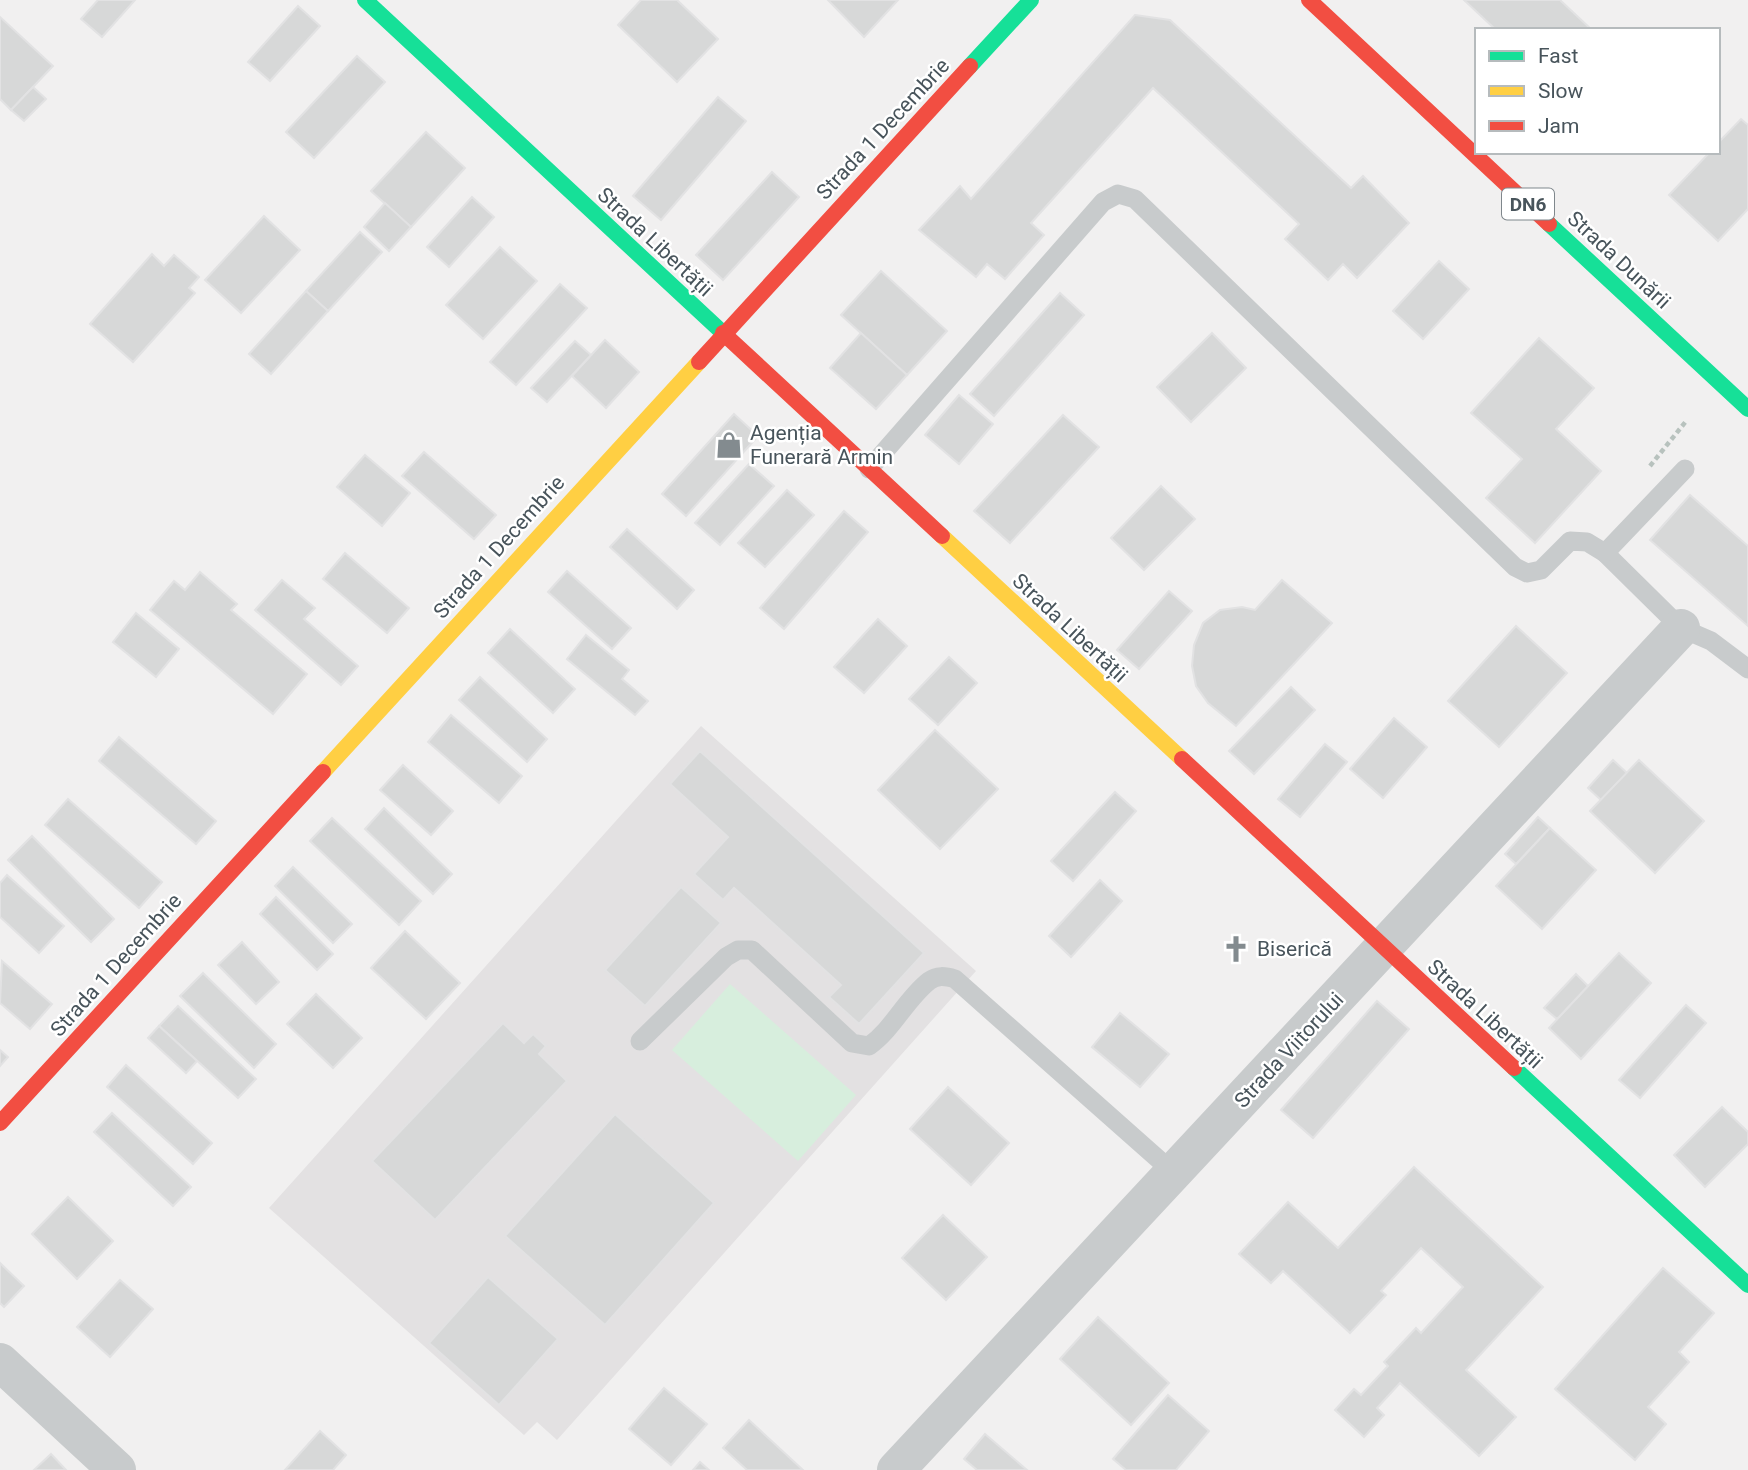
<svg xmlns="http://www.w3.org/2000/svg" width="1748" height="1470" font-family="Roboto,sans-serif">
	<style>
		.education { fill: #e3e1e2 }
		.green { fill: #d7eedd }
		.building { fill: #d7d8d8; stroke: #e2e2e3; stroke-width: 2 }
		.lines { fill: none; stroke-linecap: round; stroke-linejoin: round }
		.path { stroke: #b8c2be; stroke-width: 4.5; stroke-dasharray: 5 3.5; stroke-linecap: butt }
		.lane { stroke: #c8cbcc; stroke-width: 19 }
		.street { stroke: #c8cbcc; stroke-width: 38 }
		.fast { stroke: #16e098; stroke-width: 16 }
		.slow { stroke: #ffcf43; stroke-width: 16 }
		.jam { stroke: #f24e42; stroke-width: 16 }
		.labels { text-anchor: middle; stroke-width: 5; stroke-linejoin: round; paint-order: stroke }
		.shield { fill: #fff; stroke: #7f878c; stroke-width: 2 }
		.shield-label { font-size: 19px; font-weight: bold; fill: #48545b }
		.street-label { font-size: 21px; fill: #48545b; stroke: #fff }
		.poi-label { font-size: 21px; fill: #48545b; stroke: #fff; text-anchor: start }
	</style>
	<rect width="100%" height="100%" fill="#f1f0f0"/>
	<!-- education -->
	<polygon class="education" points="701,726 976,971 557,1440 537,1422 524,1435 269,1208"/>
	<!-- green -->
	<polygon class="green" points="730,984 856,1095 798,1161 672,1050"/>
	<!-- building -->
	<g class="building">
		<polygon points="98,0 135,0 102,37 81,19"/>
		<polygon points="641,0 677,0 718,39 677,82 618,25"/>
		<polygon points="828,0 898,0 864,37"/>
		<polygon points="1464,0 1560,0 1592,30 1496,30"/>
		<polygon points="298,6 320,26 270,81 248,62"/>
		<polygon points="1135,15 1170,20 1351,188 1363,176 1409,223 1357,278 1343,264 1328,280 1285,239 1299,224 1153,88 1031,223 1044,235 1005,279 987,264 976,277 919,230 960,186 971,199"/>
		<polygon points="0,17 53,66 11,110 0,99"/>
		<polygon points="357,56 385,82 314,158 286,132"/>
		<polygon points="33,87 46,99 24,121 11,110"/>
		<polygon points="718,97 746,121 661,220 633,196"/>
		<polygon points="1741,119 1748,125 1748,209 1718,241 1669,195 1710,152 1718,152 1718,143"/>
		<polygon points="426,132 465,168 411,227 371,191"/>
		<polygon points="772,172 799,197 723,280 696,255"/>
		<polygon points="472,197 494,217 449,267 427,247"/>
		<polygon points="385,203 411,227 389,251 364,227"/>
		<polygon points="264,216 300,250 241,313 205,280"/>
		<polygon points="360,232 382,252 328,311 306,291"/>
		<polygon points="500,247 537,281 483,339 446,305"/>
		<polygon points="152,254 164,266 174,255 199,277 189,288 195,293 133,362 90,324"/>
		<polygon points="1439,261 1469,289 1423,339 1393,311"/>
		<polygon points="881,271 947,331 907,375 841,315"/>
		<polygon points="560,284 587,308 516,385 490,362"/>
		<polygon points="306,291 328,311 271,374 249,354"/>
		<polygon points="1060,293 1084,315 994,416 970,394"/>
		<polygon points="861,333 907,375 876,409 830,368"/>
		<polygon points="1212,333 1246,368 1191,422 1157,387"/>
		<polygon points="1539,338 1594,388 1556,429 1601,471 1535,543 1486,498 1522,459 1471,413"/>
		<polygon points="605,340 639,372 606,408 572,376"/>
		<polygon points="575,341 591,355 547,402 531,388"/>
		<polygon points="959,395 993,424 959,464 925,435"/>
		<polygon points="734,414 758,436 686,516 662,494"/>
		<polygon points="1063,415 1099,447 1010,543 974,511"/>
		<polygon points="424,452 496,515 474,539 402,476"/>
		<polygon points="365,455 410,493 382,526 337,487"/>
		<polygon points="749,464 774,486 720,545 695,523"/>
		<polygon points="1161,486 1195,519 1144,570 1111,538"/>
		<polygon points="787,490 814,515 765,567 738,543"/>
		<polygon points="1690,495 1748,546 1748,626 1650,540"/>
		<polygon points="844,511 868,532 784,629 760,608"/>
		<polygon points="627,529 694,590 677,609 610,547"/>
		<polygon points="345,553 409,608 387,633 323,579"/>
		<polygon points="567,571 631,628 612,649 548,592"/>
		<polygon points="200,572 237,604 231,610 307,674 273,714 150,610 174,581 185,590"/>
		<polygon points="282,580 315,608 304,619 358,666 341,685 255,610"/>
		<polygon points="1282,580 1332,623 1236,726 1208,703 1196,686 1192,666 1194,645 1203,623 1220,610 1242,607 1255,610"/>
		<polygon points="1169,591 1192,611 1139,669 1117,650"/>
		<polygon points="136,613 179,649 156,677 113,642"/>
		<polygon points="878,619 907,646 864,693 834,667"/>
		<polygon points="1516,626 1567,673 1499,747 1448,701"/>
		<polygon points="510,629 575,689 553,713 488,653"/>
		<polygon points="586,635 629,670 622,679 648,701 635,715 567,659"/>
		<polygon points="949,657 977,683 938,725 909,699"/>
		<polygon points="480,677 547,739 527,762 459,700"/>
		<polygon points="1291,687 1315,710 1254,774 1229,751"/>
		<polygon points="451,715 522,776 499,803 428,742"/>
		<polygon points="1394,718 1427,747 1383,798 1350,769"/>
		<polygon points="935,730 998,789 940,849 878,790"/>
		<polygon points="119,737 216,821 196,844 99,761"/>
		<polygon points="1325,744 1347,762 1300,817 1278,799"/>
		<polygon points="700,751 924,953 859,1024 829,997 841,985 734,888 723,900 694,874 728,837 670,784"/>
		<polygon points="1613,760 1627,773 1601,800 1588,788"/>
		<polygon points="1639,760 1704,821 1655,873 1590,811"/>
		<polygon points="403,765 453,811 431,835 380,790"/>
		<polygon points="1115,792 1136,811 1073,881 1051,861"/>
		<polygon points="68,799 162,882 139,908 45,825"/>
		<polygon points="384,808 452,874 433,894 365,829"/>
		<polygon points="1538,817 1550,828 1516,864 1505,854"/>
		<polygon points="332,818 421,901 399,925 310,841"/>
		<polygon points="1550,828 1596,870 1542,929 1496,886"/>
		<polygon points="32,836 114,919 91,942 8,860"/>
		<polygon points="293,867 352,924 333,943 275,886"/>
		<polygon points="7,875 64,926 39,953 0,917 0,883"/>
		<polygon points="1100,880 1122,901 1071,957 1049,936"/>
		<polygon points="681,887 721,923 645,1006 605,970"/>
		<polygon points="276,897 333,954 317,970 260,914"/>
		<polygon points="405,931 460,983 426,1019 371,968"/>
		<polygon points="242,942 279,982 256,1004 218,965"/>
		<polygon points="1619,953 1651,983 1581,1059 1549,1028"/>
		<polygon points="2,961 52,1004 30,1029 0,1003"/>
		<polygon points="203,973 276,1044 254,1068 180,996"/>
		<polygon points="1576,974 1588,986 1557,1019 1544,1008"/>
		<polygon points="316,994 362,1038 333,1068 287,1024"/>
		<polygon points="1377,1001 1409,1029 1313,1138 1281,1110"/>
		<polygon points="1686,1005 1706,1023 1640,1098 1619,1080"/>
		<polygon points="178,1006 256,1079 238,1098 159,1026"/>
		<polygon points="1120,1013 1169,1054 1140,1087 1092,1047"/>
		<polygon points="503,1023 524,1043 533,1034 546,1046 539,1054 567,1081 435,1220 372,1161"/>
		<polygon points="159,1026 197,1061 186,1073 148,1038"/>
		<polygon points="0,1050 8,1057 0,1066"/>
		<polygon points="126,1065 212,1143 193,1164 107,1087"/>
		<polygon points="948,1087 1009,1143 971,1185 910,1129"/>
		<polygon points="1722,1107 1748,1132 1748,1144 1705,1187 1674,1155"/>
		<polygon points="112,1113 191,1187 173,1206 94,1132"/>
		<polygon points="615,1114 714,1203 605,1325 505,1236"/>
		<polygon points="1414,1167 1543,1287 1466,1370 1516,1417 1479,1456 1400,1383 1377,1408 1384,1415 1364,1437 1335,1410 1354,1389 1361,1395 1388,1366 1384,1362 1416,1328 1421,1333 1463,1287 1421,1248 1381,1291 1386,1295 1350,1333 1283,1271 1271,1283 1239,1254 1288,1202 1338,1248"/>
		<polygon points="68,1197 113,1241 77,1279 32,1234"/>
		<polygon points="943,1215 987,1257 946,1300 902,1258"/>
		<polygon points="0,1263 24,1286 4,1307 0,1303"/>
		<polygon points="1663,1268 1714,1313 1679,1352 1689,1362 1648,1407 1666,1424 1635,1460 1555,1389"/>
		<polygon points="488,1277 558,1339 499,1405 429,1343"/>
		<polygon points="120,1280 153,1309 110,1357 77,1327"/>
		<polygon points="1098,1317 1169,1383 1131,1425 1060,1359"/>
		<polygon points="664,1388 707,1424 671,1465 629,1429"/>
		<polygon points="1168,1395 1209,1431 1176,1470 1126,1470 1113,1459"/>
		<polygon points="749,1420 803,1470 747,1470 723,1448"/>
		<polygon points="320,1431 346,1455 333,1470 285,1470"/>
		<polygon points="985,1434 1027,1470 977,1470 964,1459"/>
		<polygon points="51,1454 66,1470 34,1470"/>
		<polygon points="700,1462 709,1470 693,1470"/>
	</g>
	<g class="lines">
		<!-- path -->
		<polyline class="path" points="1650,466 1687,420"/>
		<!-- lane -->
		<g class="lane">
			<polyline points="869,469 1103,202 1118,194 1135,199 1515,567 1527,573 1541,570 1570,541 1587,542 1605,553 1681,628 1711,641 1748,669"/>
			<polyline points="1605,553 1685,469"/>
			<path d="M640,1041l86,-84 12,-7h14l100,93 17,3c24,-17 37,-47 60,-65 8,-6 16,-5 26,-2l219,194"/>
		</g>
		<!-- street -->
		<g class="street">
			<polyline points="0,1362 117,1470"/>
			<polyline points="896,1470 1681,628"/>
		</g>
		<!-- fast -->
		<g class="fast">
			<polyline points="365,0 723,333"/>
			<polyline points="970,66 1031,0"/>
			<polyline points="1549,224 1748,409"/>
			<polyline points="1514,1068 1748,1285"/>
		</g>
		<!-- slow -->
		<g class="slow">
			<polyline points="942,536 1182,759"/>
			<polyline points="323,772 699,362"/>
		</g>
		<!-- jam -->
		<g class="jam">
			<polyline points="1309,0 1549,224"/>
			<polyline points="723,333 942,536"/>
			<polyline points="699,362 970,66"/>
			<polyline points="1182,759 1514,1068"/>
			<polyline points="0,1123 323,772"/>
		</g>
	</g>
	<!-- icons -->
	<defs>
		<symbol id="shop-bare" viewBox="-9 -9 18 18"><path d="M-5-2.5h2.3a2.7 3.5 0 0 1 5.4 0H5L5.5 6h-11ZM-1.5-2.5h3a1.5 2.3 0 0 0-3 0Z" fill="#838b8f" stroke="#fff" stroke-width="2.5" paint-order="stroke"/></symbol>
		<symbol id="church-bare" viewBox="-9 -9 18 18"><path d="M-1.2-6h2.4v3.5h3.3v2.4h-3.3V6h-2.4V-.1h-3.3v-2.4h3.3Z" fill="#838b8f" stroke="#fff" stroke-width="2.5" paint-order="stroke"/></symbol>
	</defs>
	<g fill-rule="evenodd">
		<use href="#shop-bare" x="710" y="426" width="38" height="38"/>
		<use href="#church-bare" x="1217" y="930" width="38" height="38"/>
	</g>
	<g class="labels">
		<!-- shield labels -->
		<rect class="shield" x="1502" y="188.5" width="52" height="31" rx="5"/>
		<g class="shield-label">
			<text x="1528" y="211">DN6</text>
		</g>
		<!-- street labels -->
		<g class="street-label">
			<text transform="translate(883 129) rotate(-47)" y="7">Strada 1 Decembrie</text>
			<text transform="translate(655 242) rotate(43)" y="7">Strada Libertății</text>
			<text transform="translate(1619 260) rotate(43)" y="7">Strada Dunării</text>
			<text transform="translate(499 547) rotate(-48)" y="7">Strada 1 Decembrie</text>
			<text transform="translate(1070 628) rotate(43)" y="7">Strada Libertății</text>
			<text transform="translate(116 965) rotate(-48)" y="7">Strada 1 Decembrie</text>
			<text transform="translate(1485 1014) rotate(43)" y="7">Strada Libertății</text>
			<text transform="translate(1289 1050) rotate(-47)" y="7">Strada Viitorului</text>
		</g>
		<!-- poi labels -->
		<g class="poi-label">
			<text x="750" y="440">Agenția<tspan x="750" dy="24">Funerară Armin</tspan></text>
			<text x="1257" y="956">Biserică</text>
		</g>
	</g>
	<!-- legend -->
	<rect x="1475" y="28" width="245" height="126" fill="#ffffff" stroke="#b6bbbd" stroke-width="2"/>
	<rect x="1489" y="51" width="35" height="10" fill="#16e098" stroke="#b6bbbd" stroke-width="2"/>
	<text x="1538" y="63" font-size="21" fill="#48545b">Fast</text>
	<rect x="1489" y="86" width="35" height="10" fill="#ffcf43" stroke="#b6bbbd" stroke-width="2"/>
	<text x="1538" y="98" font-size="21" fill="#48545b">Slow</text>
	<rect x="1489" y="121" width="35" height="10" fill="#f24e42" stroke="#b6bbbd" stroke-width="2"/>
	<text x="1538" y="133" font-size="21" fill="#48545b">Jam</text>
</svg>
